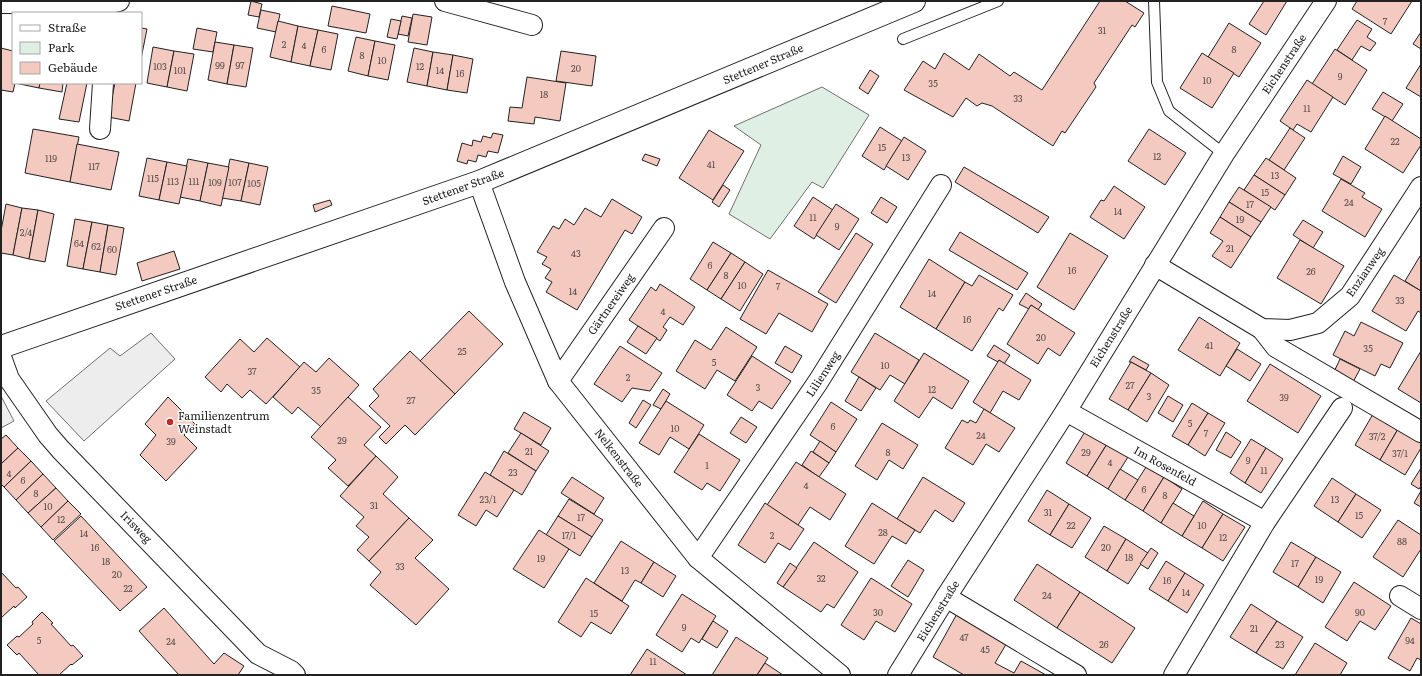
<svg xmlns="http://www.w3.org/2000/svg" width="1422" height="676" font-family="Literata,serif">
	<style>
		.green { fill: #e0efe3; stroke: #6f6f6f }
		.parking { fill: #ededed; stroke: #6f6f6f }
		.building { fill: #f3c9c0; stroke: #222 }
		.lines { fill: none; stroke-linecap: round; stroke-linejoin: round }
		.service-casing { stroke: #222; stroke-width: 12 }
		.minor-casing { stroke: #222; stroke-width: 22 }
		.tertiary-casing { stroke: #222; stroke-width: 24 }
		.service { stroke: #fff; stroke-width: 10 }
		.minor { stroke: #fff; stroke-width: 20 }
		.tertiary { stroke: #fff; stroke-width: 22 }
		.poi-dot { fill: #c62828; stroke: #fff; stroke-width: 1.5 }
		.labels { text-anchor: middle; stroke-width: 3; stroke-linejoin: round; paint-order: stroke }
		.number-label { font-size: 9px; fill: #564c4a }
		.street-label { font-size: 11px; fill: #222; stroke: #fff }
		.poi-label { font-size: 11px; fill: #222; stroke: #fff; text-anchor: start }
	</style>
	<rect width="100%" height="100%" fill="#fff"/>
	<!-- green -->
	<polygon class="green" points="822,87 869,115 823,188 812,182 770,239 729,214 761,145 734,126"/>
	<!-- parking -->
	<g class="parking">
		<polygon points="151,333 175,359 84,441 46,401 110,348 120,356"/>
		<polygon points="1,396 14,421 1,428"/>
	</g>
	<!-- building -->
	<g class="building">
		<polygon points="251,1 262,4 259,17 248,15"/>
		<polygon points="1100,1 1125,1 1144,13 1135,27 1132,25 1094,83 1096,87 1065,133 1062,131 1053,146 992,106 982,103 977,106 966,98 953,117 904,90 923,61 935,69 944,53 969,70 979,54 1010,76 1014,72 1042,90"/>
		<polygon points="1264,1 1287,1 1266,35 1249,24"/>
		<polygon points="1357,1 1412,1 1391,34 1352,9"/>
		<polygon points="332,6 370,14 366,33 328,26"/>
		<polygon points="261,10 280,14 276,32 257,28"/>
		<polygon points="413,14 432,17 427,45 408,42"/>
		<polygon points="402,16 412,18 408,36 398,34"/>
		<polygon points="391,19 401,21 397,39 387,37"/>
		<polygon points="1357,20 1372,29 1367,37 1376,43 1370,51 1361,46 1352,60 1337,50"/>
		<polygon points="278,21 298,26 291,62 270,57"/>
		<polygon points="1229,23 1261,43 1239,77 1208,57"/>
		<polygon points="298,26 318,30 310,66 291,62"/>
		<polygon points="141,28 147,29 141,59"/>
		<polygon points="197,28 217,32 213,52 193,49"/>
		<polygon points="318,30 338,34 331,70 310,66"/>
		<polygon points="1421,32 1421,49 1413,44"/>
		<polygon points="356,37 375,41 368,76 348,71"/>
		<polygon points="375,41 395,45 388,80 368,76"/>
		<polygon points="215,42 234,45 227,84 208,80"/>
		<polygon points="234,45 253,48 246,87 227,84"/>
		<polygon points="153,47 174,51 167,87 147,83"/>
		<polygon points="1,48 13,51 13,83 15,83 13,92 1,90"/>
		<polygon points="414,48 433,52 427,86 407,82"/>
		<polygon points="1335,49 1367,70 1345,105 1312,84"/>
		<polygon points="174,51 194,54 187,91 167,87"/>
		<polygon points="561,51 596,56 592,86 556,81"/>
		<polygon points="433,52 453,55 447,90 427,86"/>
		<polygon points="1202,53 1234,73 1212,108 1180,88"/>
		<polygon points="453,55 473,59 467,93 447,90"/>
		<polygon points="1421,64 1421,97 1406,88"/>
		<polygon points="870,70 879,76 868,94 859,88"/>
		<polygon points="527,77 566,83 560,121 535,117 534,124 508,121 510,107 522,108"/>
		<polygon points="1307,80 1333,97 1311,132 1297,124 1293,130 1280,121"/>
		<polygon points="15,83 40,83 39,88"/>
		<polygon points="40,83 63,83 62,92 39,88"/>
		<polygon points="67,83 87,83 79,122 59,119"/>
		<polygon points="115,83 136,83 129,121 108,117"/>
		<polygon points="1383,92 1403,104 1392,121 1372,109"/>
		<polygon points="1385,116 1421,139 1421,145 1403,173 1365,149"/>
		<polygon points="880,127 902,141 884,170 862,156"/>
		<polygon points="1290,128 1305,138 1284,170 1269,160"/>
		<polygon points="33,129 79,137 70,182 25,173"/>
		<polygon points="1149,129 1186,153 1165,185 1128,161"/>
		<polygon points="709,130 744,151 713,200 679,178"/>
		<polygon points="493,133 503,135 498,153 488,151 486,157 478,155 476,162 468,160 467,164 457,161 462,143 472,146 473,140 481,142 483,136 491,138"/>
		<polygon points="904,137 926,151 908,180 886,166"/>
		<polygon points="77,144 119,152 111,190 70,182"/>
		<polygon points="645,154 660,159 657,166 642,160"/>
		<polygon points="1343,156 1361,167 1351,184 1333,174"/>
		<polygon points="147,158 167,162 159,200 139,196"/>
		<polygon points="1266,158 1296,178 1285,195 1254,175"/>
		<polygon points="188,159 208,163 200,201 180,197"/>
		<polygon points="230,159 249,163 241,201 222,198"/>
		<polygon points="167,162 187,166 179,204 159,200"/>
		<polygon points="208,163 229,167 221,206 200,201"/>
		<polygon points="249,163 268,167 260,205 241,201"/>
		<polygon points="964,167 1049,217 1038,233 955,182"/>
		<polygon points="1254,175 1285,195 1275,210 1244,190"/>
		<polygon points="1341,179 1365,193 1362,197 1382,209 1365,237 1322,211"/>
		<polygon points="723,185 730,190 719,207 712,202"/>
		<polygon points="1114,186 1145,207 1124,239 1090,217 1101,200 1104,201"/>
		<polygon points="1239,187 1271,207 1261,222 1229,202"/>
		<polygon points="813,197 833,210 814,239 794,226"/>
		<polygon points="881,197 897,207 887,223 871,213"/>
		<polygon points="612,199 642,217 632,234 625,230 577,310 546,292 552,282 545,278 551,269 542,264 547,257 537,252 553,226 559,229 565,219 574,225 585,208 601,217"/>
		<polygon points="330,200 332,205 315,212 313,205"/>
		<polygon points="1229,202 1261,222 1251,237 1220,217"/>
		<polygon points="6,204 22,208 13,255 1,253 1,231"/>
		<polygon points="836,204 859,219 839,250 816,235"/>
		<polygon points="22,208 38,210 29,259 13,255"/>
		<polygon points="38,210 54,214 45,262 29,259"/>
		<polygon points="1220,217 1251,237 1231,268 1212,256 1223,241 1210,233"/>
		<polygon points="75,219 92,222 83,269 67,266"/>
		<polygon points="1303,220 1323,232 1313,248 1293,235"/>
		<polygon points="92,222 108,225 100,272 83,269"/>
		<polygon points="108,225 124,228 116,275 100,272"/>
		<polygon points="960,232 1028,273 1017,290 949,250"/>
		<polygon points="856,233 873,244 836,303 818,292"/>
		<polygon points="1070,233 1108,256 1074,310 1037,287"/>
		<polygon points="1300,240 1344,266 1321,304 1277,278"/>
		<polygon points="713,242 731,253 707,290 690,279"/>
		<polygon points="174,251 180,269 142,281 137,263"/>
		<polygon points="731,253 745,262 721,299 707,290"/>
		<polygon points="1420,256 1421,257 1421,291 1405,281"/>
		<polygon points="929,259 965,282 936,329 900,307"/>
		<polygon points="745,262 763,274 740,311 721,299"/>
		<polygon points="768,270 828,304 812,332 779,313 766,334 740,319"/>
		<polygon points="979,275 1013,295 1003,311 999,308 972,351 936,329 965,282 972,286"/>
		<polygon points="1394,275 1421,291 1421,313 1418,311 1406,331 1372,311"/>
		<polygon points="660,284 695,307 683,325 670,317 663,327 667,330 660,341 629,320 651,287 656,291"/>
		<polygon points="1026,293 1042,304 1038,310 1031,305 1029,309 1019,304"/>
		<polygon points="1031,305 1075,333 1060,356 1048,348 1038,364 1007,344"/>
		<polygon points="469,311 503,344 455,394 420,361"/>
		<polygon points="1199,317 1240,343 1220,376 1178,350"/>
		<polygon points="1361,322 1403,343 1390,368 1381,364 1375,376 1333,355 1345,331 1354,336"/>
		<polygon points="638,326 657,338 646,354 627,342"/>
		<polygon points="726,327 757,347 735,381 717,370 705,389 676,371 695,340 711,350"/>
		<polygon points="875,333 919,360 905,384 890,375 880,390 851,372"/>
		<polygon points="267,338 300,367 266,404 250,390 242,398 227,384 221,392 205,377 240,339 254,352"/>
		<polygon points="994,345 1010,355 1004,364 999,360 998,362 987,356"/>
		<polygon points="620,346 662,373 650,391 632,388 622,402 594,384"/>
		<polygon points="785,346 802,356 792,373 775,363"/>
		<polygon points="1237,349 1261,364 1250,381 1226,366"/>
		<polygon points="410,351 455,394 415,435 405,425 386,444 379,437 390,426 369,406 379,396 373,389"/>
		<polygon points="1421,351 1421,403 1398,389"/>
		<polygon points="924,353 969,381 952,409 933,397 919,418 894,401"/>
		<polygon points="752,356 791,381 772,409 759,401 752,411 727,395"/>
		<polygon points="1133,356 1149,365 1146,370 1131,362 1129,362"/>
		<polygon points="329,358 359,385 321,427 298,407 292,414 273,397 304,362 316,372"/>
		<polygon points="1340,359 1360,369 1351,386 1332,376"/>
		<polygon points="999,360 1031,380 1019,400 1003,391 990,413 973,402"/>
		<polygon points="1131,362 1151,373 1128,410 1109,399"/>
		<polygon points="1270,364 1321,396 1298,433 1247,401"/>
		<polygon points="1151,373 1169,385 1147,422 1128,410"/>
		<polygon points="859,377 876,388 861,411 845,401"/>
		<polygon points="663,389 670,394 661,409 653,405"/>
		<polygon points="1168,396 1183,405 1173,422 1158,413"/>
		<polygon points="168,397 195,424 184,435 197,448 166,481 140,455 156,435 145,424"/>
		<polygon points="348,397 381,427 364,445 376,456 348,486 328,468 336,460 311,437"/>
		<polygon points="643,400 651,405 636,428 629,423"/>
		<polygon points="666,401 704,425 689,449 670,437 659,455 639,443"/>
		<polygon points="831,402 857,419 836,452 810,435"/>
		<polygon points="1192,403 1208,413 1188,445 1172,436"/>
		<polygon points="984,409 1015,428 999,452 986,444 973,465 945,448 962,420 968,423 970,420 976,423"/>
		<polygon points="524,412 551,428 541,445 514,429"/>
		<polygon points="1208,413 1225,423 1205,456 1188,445"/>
		<polygon points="1373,414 1398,429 1380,460 1355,445"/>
		<polygon points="741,417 757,427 746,443 730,433"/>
		<polygon points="882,423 918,445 903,469 889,460 877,480 855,466"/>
		<polygon points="1398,429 1421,443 1421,448 1405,475 1380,460"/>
		<polygon points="1086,430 1107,444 1087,476 1066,463"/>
		<polygon points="1226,432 1241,442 1231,458 1216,450"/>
		<polygon points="521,433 549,451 536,471 508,453"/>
		<polygon points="699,434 740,460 720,491 707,483 702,490 674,472"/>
		<polygon points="6,435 18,448 1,464 1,439"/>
		<polygon points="1251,439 1266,448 1245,483 1230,473"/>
		<polygon points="820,441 836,452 829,463 813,452"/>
		<polygon points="1107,444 1128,457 1108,489 1087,476"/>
		<polygon points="18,448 31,461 4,487 1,484 1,464"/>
		<polygon points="1266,448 1283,459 1261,493 1245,483"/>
		<polygon points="504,451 536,471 522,495 490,475"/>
		<polygon points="811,451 829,463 819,477 802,465"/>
		<polygon points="376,456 398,477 383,494 409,518 369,561 357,550 369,537 356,526 364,517 340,496"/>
		<polygon points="31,461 43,474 16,500 4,487"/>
		<polygon points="796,462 846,494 830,520 810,507 798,525 767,505"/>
		<polygon points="1146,467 1164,477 1143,511 1125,500"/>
		<polygon points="1421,468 1421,486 1419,489 1411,484"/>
		<polygon points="1120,469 1138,480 1125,500 1108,489"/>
		<polygon points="485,472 514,490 497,517 486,510 476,526 458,515"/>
		<polygon points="43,474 56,488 28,513 16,500"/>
		<polygon points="572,477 604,498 594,514 561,493"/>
		<polygon points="923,477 965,503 953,522 935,510 920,533 897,519"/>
		<polygon points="1164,477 1182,489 1161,523 1143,511"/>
		<polygon points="1332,478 1356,494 1338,522 1314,506"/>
		<polygon points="56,488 68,501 41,527 28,513"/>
		<polygon points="1047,490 1069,504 1050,535 1028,521"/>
		<polygon points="1421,491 1421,507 1414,503"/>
		<polygon points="1356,494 1381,510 1362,538 1338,522"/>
		<polygon points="569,499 603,520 592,537 558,516"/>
		<polygon points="68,501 81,514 53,540 41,527"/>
		<polygon points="1203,501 1223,514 1202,548 1182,536"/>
		<polygon points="765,503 804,529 790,550 778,543 765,563 738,545"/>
		<polygon points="872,503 915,530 906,544 892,536 874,564 845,546"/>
		<polygon points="1173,503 1194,516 1182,536 1161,523"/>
		<polygon points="1069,504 1091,518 1072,548 1050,535"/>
		<polygon points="1223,514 1245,527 1223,561 1202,548"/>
		<polygon points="81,516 147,587 120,611 54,541"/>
		<polygon points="558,516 592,537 580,556 546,535"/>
		<polygon points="409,518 433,540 415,558 449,589 416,625 370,585 381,572 369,561"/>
		<polygon points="1398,520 1421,535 1421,549 1403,577 1373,557"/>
		<polygon points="1104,526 1126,539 1107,571 1085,557"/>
		<polygon points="539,530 569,549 544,588 513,569"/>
		<polygon points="1126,539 1148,553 1128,584 1107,571"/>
		<polygon points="621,541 654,562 641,583 635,580 622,601 594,583"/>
		<polygon points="814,542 858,572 834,608 827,604 821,612 783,587"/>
		<polygon points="1291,542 1316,557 1298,587 1273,572"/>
		<polygon points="1151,548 1158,553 1148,569 1140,564"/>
		<polygon points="1316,557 1341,572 1323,603 1298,587"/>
		<polygon points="908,560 924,570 908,597 891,586"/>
		<polygon points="1166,561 1185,573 1168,601 1149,589"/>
		<polygon points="654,562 676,576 663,597 641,583"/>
		<polygon points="790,563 797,568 783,587 777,583"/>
		<polygon points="1037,564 1080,592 1057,628 1014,600"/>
		<polygon points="1,572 16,588 18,587 27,597 15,608 14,606 1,618"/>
		<polygon points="1185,573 1204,585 1187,613 1168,601"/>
		<polygon points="586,578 629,606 611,634 591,622 581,637 558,622"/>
		<polygon points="871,578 912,604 895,632 876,621 864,640 841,625"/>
		<polygon points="1354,582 1391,606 1375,630 1360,621 1347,641 1325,627"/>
		<polygon points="1080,592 1135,628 1112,663 1057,628"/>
		<polygon points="682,594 716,616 699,643 691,638 682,652 656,635"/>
		<polygon points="1251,604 1277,621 1256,653 1230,637"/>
		<polygon points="164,608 214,664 224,653 244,666 238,675 179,675 139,631"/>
		<polygon points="42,612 53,623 51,624 71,646 73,645 83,656 72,665 71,664 59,675 39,675 19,653 17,655 7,645 17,636 19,637 33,624 32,622"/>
		<polygon points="958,612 1008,641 995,663 1014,673 1021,661 1046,675 964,675 933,657"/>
		<polygon points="1411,618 1421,624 1421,660 1417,658 1410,671 1388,658"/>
		<polygon points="713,621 728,631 717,648 702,639"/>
		<polygon points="1277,621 1303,637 1283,669 1256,653"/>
		<polygon points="736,637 768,658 757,675 712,675"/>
		<polygon points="1315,643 1347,663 1340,675 1295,675"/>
		<polygon points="647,649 687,675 630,675"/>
		<polygon points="765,663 783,675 757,675"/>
	</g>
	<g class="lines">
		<defs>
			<g id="service">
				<polyline points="1154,1 1157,82 1169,111 1224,154"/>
				<polyline points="903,39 998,1"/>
			</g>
			<g id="minor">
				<polyline points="445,1 532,25"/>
				<polyline points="1,3 109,3 119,1"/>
				<polyline points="100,129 103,83"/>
				<polyline points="479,182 515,282 558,381 698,558 840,675"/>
				<polyline points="1155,265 1262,329 1290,330 1318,323 1350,296 1421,187"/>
				<polyline points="1262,329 1276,347 1421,432"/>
				<polyline points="1,357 9,379 48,435 61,450 258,654 291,671 295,675"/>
				<polyline points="558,381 664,228"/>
				<polyline points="1066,411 1265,522"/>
				<polyline points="698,558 818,382 941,185"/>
				<polyline points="1400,596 1421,609"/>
				<polyline points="946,597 1076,675"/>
				<polyline points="898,675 946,597 1066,411 1224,154 1326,1"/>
				<polyline points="1174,675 1265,522 1342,408"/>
			</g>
			<polyline id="tertiary" points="1,347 479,182 914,1"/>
		</defs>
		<!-- service casing -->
		<use href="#service" class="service-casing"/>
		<!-- minor casing -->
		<use href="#minor" class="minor-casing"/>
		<!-- tertiary casing -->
		<use href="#tertiary" class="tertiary-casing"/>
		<!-- service -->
		<use href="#service" class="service"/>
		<!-- minor -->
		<use href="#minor" class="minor"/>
		<!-- tertiary -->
		<use href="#tertiary" class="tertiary"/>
	</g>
	<!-- markers -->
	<circle class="poi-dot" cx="170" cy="422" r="4"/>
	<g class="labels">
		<!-- number labels -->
		<g class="number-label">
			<text x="1385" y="25">7</text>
			<text x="1102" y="34">31</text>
			<text x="284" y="48">2</text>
			<text x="304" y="49">4</text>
			<text x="324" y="53">6</text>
			<text x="1234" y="53">8</text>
			<text x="362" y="59">8</text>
			<text x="382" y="64">10</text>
			<text x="220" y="69">99</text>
			<text x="240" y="69">97</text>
			<text x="160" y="70">103</text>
			<text x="420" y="70">12</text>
			<text x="576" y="72">20</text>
			<text x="180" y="74">101</text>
			<text x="440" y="74">14</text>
			<text x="460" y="77">16</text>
			<text x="1340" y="80">9</text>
			<text x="1207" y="84">10</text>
			<text x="933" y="87">35</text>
			<text x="544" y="98">18</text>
			<text x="1018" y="102">33</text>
			<text x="1307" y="112">11</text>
			<text x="1395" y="145">22</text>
			<text x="882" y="151">15</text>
			<text x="1157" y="160">12</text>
			<text x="906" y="161">13</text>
			<text x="51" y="162">119</text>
			<text x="711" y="168">41</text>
			<text x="94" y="170">117</text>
			<text x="1275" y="179">13</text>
			<text x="153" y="182">115</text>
			<text x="173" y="185">113</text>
			<text x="194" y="185">111</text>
			<text x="215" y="186">109</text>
			<text x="235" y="186">107</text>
			<text x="254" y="187">105</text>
			<text x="1265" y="196">15</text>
			<text x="1349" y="206">24</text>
			<text x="1250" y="208">17</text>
			<text x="1118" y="215">14</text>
			<text x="813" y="221">11</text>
			<text x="1240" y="223">19</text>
			<text x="837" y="230">9</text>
			<text x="26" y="236">2/4</text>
			<text x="79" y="247">64</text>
			<text x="96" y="250">62</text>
			<text x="1230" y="252">21</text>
			<text x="112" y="253">60</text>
			<text x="576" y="257">43</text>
			<text x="710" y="269">6</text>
			<text x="1072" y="274">16</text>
			<text x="1311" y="275">26</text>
			<text x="726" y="279">8</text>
			<text x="742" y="289">10</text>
			<text x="778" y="290">7</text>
			<text x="573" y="295">14</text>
			<text x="932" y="297">14</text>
			<text x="1400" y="304">33</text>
			<text x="663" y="315">4</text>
			<text x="967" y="323">16</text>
			<text x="1041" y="341">20</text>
			<text x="1209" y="349">41</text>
			<text x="1368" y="352">35</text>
			<text x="462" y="355">25</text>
			<text x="714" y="366">5</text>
			<text x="885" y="369">10</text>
			<text x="252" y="375">37</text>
			<text x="628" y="381">2</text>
			<text x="1130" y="389">27</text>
			<text x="758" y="391">3</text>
			<text x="932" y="393">12</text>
			<text x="316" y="394">35</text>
			<text x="1149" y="400">3</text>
			<text x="1284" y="401">39</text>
			<text x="411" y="404">27</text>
			<text x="1190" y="427">5</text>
			<text x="833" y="430">6</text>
			<text x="675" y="432">10</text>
			<text x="1206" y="437">7</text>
			<text x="981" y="439">24</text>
			<text x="1377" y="440">37/2</text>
			<text x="342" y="444">29</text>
			<text x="171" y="445">39</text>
			<text x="529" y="455">21</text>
			<text x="888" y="456">8</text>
			<text x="1086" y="456">29</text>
			<text x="1400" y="457">37/1</text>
			<text x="1248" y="464">9</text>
			<text x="1110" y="466">4</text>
			<text x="707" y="469">1</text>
			<text x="1264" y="474">11</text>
			<text x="513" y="476">23</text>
			<text x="9" y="477">4</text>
			<text x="23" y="484">6</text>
			<text x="806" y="489">4</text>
			<text x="1144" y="493">6</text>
			<text x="36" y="497">8</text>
			<text x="1165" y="499">8</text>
			<text x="488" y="503">23/1</text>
			<text x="1335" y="503">13</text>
			<text x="374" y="509">31</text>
			<text x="48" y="510">10</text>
			<text x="1048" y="516">31</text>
			<text x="1359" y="519">15</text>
			<text x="581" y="521">17</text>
			<text x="61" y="523">12</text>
			<text x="1071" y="529">22</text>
			<text x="1202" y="529">10</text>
			<text x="883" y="536">28</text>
			<text x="84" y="537">14</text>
			<text x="569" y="539">17/1</text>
			<text x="772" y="539">2</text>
			<text x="1223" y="541">12</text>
			<text x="1402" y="545">88</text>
			<text x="95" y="551">16</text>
			<text x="1106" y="551">20</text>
			<text x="1129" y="561">18</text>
			<text x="541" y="562">19</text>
			<text x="106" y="565">18</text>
			<text x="1295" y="567">17</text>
			<text x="400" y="570">33</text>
			<text x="625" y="574">13</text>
			<text x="117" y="578">20</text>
			<text x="821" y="582">32</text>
			<text x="1319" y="583">19</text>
			<text x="1167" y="584">16</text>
			<text x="128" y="592">22</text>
			<text x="1186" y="596">14</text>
			<text x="1047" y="599">24</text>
			<text x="878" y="616">30</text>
			<text x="1360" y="616">90</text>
			<text x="594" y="617">15</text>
			<text x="684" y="631">9</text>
			<text x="1254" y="632">21</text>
			<text x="964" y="641">47</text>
			<text x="39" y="644">5</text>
			<text x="1410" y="644">94</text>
			<text x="171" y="645">24</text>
			<text x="1104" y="648">26</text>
			<text x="1280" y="648">23</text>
			<text x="985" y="653">45</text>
			<text x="653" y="665">11</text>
		</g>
		<!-- street labels -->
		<g class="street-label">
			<text transform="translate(763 64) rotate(-23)" y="4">Stettener Straße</text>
			<text transform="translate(1284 64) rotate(-56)" y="4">Eichenstraße</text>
			<text transform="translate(463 187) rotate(-20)" y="4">Stettener Straße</text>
			<text transform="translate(1365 272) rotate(-55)" y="4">Enzianweg</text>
			<text transform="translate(156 293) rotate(-19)" y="4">Stettener Straße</text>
			<text transform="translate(611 304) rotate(-55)" y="4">Gärtnereiweg</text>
			<text transform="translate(1111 337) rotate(-58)" y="4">Eichenstraße</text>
			<text transform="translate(823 374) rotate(-57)" y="4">Lilienweg</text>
			<text transform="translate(619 458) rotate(52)" y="4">Nelkenstraße</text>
			<text transform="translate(1165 466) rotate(29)" y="4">Im Rosenfeld</text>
			<text transform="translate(136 527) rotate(46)" y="4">Irisweg</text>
			<text transform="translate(938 611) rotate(-58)" y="4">Eichenstraße</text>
		</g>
		<!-- poi labels -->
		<g class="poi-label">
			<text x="178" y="420">Familienzentrum<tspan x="178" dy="13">Weinstadt</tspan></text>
		</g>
	</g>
	<!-- border -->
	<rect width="1422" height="676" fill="none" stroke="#222222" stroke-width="4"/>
	<!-- legend -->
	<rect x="12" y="12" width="130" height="72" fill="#ffffff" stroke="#a7a7a7"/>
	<rect x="20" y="25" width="20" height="6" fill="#ffffff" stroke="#a7a7a7"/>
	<text x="48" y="32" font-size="12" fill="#222222">Straße</text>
	<rect x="20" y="42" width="20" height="12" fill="#e0efe3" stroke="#a7a7a7"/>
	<text x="48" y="52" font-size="12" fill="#222222">Park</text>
	<rect x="20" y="62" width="20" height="12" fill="#f3c9c0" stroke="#a7a7a7"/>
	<text x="48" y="72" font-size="12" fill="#222222">Gebäude</text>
</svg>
